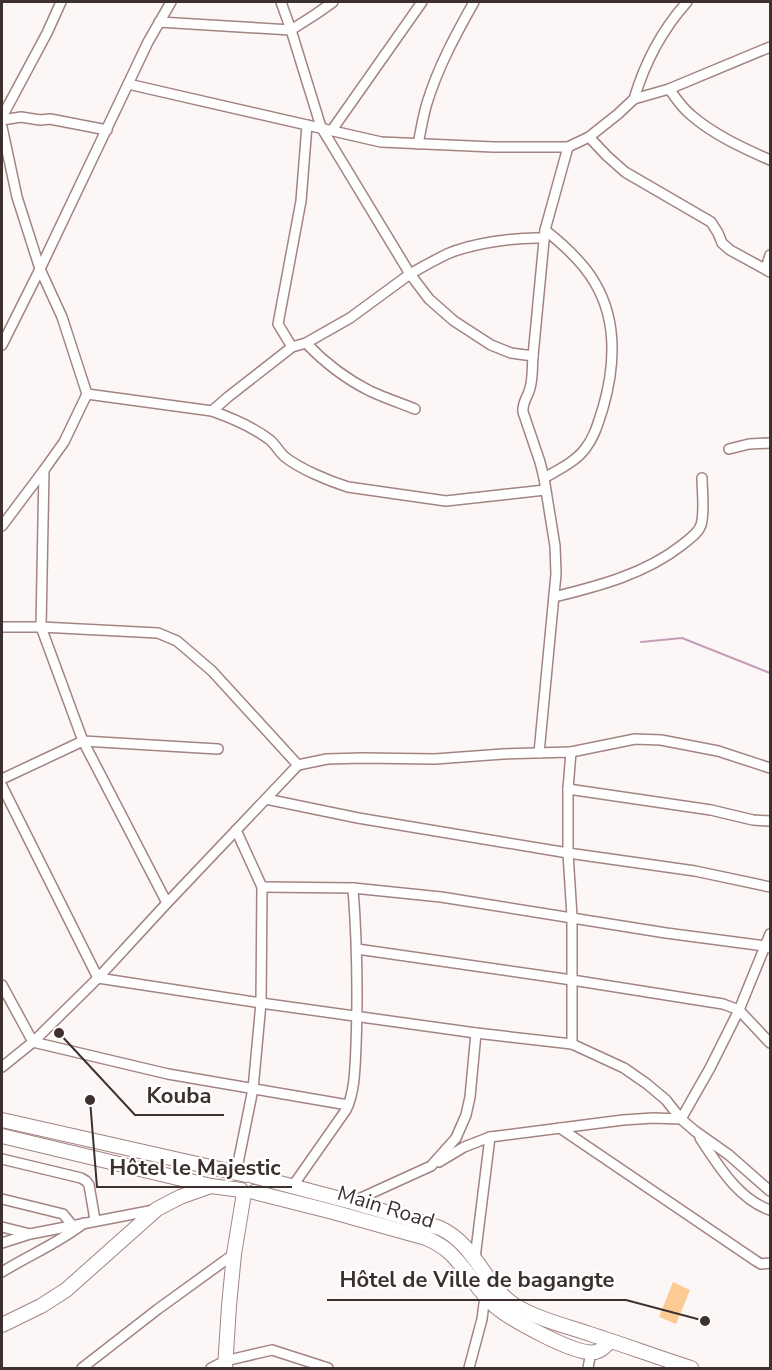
<svg xmlns="http://www.w3.org/2000/svg" width="772" height="1370" font-family="'Nunito Sans',sans-serif">
	<style>
		.grass { fill: #fccb94 }
		.lines { fill: none; stroke-linecap: round; stroke-linejoin: round }
		.stream { stroke: #c59cb7; stroke-width: 2 }
		.street-casing { stroke: #a28482; stroke-width: 12 }
		.secondary-casing { stroke: #a28482; stroke-width: 16 }
		.street { stroke: #fff; stroke-width: 9 }
		.secondary { stroke: #fff; stroke-width: 14 }
		.labels { text-anchor: middle; stroke-width: 4.5; stroke-linejoin: round; paint-order: stroke }
		.street-label { font-size: 21px; fill: #3d302f; stroke: #fff }
		.leader { fill: none; stroke: #3d302f; stroke-width: 2 }
		.callout-dot { fill: #3d302f; stroke: #fff; stroke-width: 2 }
		.callout-label { font-size: 22px; text-anchor: middle; font-weight: bold; fill: #3d302f; stroke: #fff; stroke-width: 4.5; stroke-linejoin: round; paint-order: stroke }
	</style>
	<rect width="100%" height="100%" fill="#fdf6f6"/>
	<!-- grass -->
	<polygon class="grass" points="673,1282 690,1290 676,1324 659,1317"/>
	<g class="lines">
		<!-- stream -->
		<polyline class="stream" points="641,642 682,638 770,673"/>
		<defs>
			<g id="street">
				<polyline points="159,22 291,30 316,14 333,2"/>
				<polyline points="128,84 381,142 493,147 568,147 589,137 618,114 634,99 669,89 770,47"/>
				<path d="M669,89c7,9 13,19 22,26 23,20 52,33 79,45"/>
				<path d="M634,99c11,-37 27,-68 53,-97"/>
				<polyline points="2,117 47,33 61,2"/>
				<polyline points="2,120 21,117 40,120 50,119 107,130"/>
				<polyline points="2,127 17,197 40,269 62,317 87,394 64,442 44,470 2,526"/>
				<polyline points="332,130 422,2"/>
				<polyline points="589,137 607,156 625,172 711,222 718,233 722,243 730,250 770,272"/>
				<path d="M418,144c3,-14 5,-28 9,-41 11,-36 29,-69 47,-101"/>
				<polyline points="766,268 770,255"/>
				<path d="M306,343c18,19 40,36 64,48 15,7 30,12 45,18"/>
				<polyline points="2,345 40,269 148,42 171,2"/>
				<polyline points="292,347 278,324 301,201 307,125"/>
				<polyline points="533,356 545,230 568,147"/>
				<path d="M87,394l125,17c20,7 41,16 58,29 6,5 9,12 15,17 15,12 44,24 63,30l98,14 99,-11"/>
				<polyline points="212,411 228,397 292,347 306,343 350,318 410,274 321,127 291,30 281,2"/>
				<polyline points="729,449 749,444 770,443"/>
				<polyline points="44,470 41,627 83,741 167,903"/>
				<path d="M544,478c14,-8 31,-16 41,-29 10,-13 13,-26 18,-41 12,-42 15,-86 -8,-125 -12,-21 -31,-38 -50,-53"/>
				<path d="M554,597c45,-11 91,-23 128,-52 7,-6 16,-11 19,-20 4,-14 1,-33 1,-47"/>
				<polyline points="2,627 41,627 158,633 177,641 212,671 298,765 167,903 98,978 33,1042 2,1067"/>
				<polyline points="571,752 635,739 661,740 718,751 770,768"/>
				<path d="M539,753l17,-179 -1,-28 -11,-68 -4,-16 -17,-50c-1,-10 5,-15 7,-24 3,-10 2,-21 3,-32l-22,-3 -20,-8 -37,-24 -25,-22 -19,-25c12,-7 25,-14 37,-20 26,-11 69,-17 97,-16"/>
				<polyline points="298,765 327,759 362,758 435,759 503,754 571,752 568,789 568,853 572,917 572,1044"/>
				<polyline points="2,779 83,741 218,749"/>
				<polyline points="2,786 98,978 261,1003 476,1033 572,1044 624,1068 647,1084 666,1100 681,1119 710,1068 739,1010 770,934"/>
				<polyline points="568,789 711,810 753,820 770,821"/>
				<polyline points="266,799 358,818 568,853 695,871 770,887"/>
				<path d="M262,887l91,1c4,53 5,105 3,158 -1,21 -1,46 -10,64l-54,77"/>
				<polyline points="353,888 441,897 666,933 765,946 769,948"/>
				<polyline points="357,949 572,980 723,1004 739,1010 770,1043"/>
				<polyline points="2,985 33,1042 168,1074 348,1105"/>
				<polyline points="560,1128 756,1261 761,1264 770,1263"/>
				<polyline points="490,1137 623,1120 653,1118 681,1119 695,1131 729,1155 770,1191"/>
				<path d="M700,1138c18,27 38,61 70,72"/>
				<polyline points="2,1159 81,1178 86,1181 89,1185 95,1220"/>
				<polyline points="439,1162 464,1147 490,1137 475,1258"/>
				<polyline points="236,1173 253,1089 261,1003 262,887 236,830"/>
				<polyline points="2,1199 63,1214 72,1225"/>
				<polyline points="352,1202 431,1166 456,1138 466,1115 470,1097 476,1033"/>
				<polyline points="2,1227 30,1234"/>
				<polyline points="2,1243 30,1234 154,1210"/>
				<path d="M2,1272c27,-17 57,-29 82,-49"/>
				<polyline points="82,1368 158,1309 234,1254"/>
				<polyline points="211,1368 225,1361 272,1350 328,1368"/>
				<polyline points="469,1368 482,1319 485,1296"/>
				<polyline points="588,1368 591,1352"/>
			</g>
			<g id="secondary">
				<polyline points="2,1120 246,1175"/>
				<polyline points="2,1136 211,1186 241,1190"/>
				<path d="M253,1176l99,26 88,26c35,16 44,56 73,76 21,14 53,22 77,30 34,11 67,23 101,34"/>
				<path d="M254,1192l79,20 93,26c9,4 17,8 24,15 17,16 27,37 45,53 15,13 81,50 100,46 6,-1 11,-6 15,-11"/>
				<polyline points="2,1325 41,1306 66,1290 157,1209 180,1197 211,1186"/>
				<polyline points="225,1368 229,1306 234,1254 244,1193"/>
			</g>
		</defs>
		<!-- street casing -->
		<use href="#street" class="street-casing"/>
		<!-- secondary casing -->
		<use href="#secondary" class="secondary-casing"/>
		<!-- street -->
		<use href="#street" class="street"/>
		<!-- secondary -->
		<use href="#secondary" class="secondary"/>
	</g>
	<g class="labels">
		<!-- street labels -->
		<g class="street-label">
			<text transform="translate(386 1207) rotate(17)" y="7">Main Road</text>
		</g>
	</g>
	<!-- callouts -->
	<path class="leader" d="M59 1033L135 1115H224M90 1100L97 1187H292M705 1321L626 1300H327"/>
	<g class="callout-dot">
		<circle cx="59" cy="1033" r="6"/>
		<circle cx="90" cy="1100" r="6"/>
		<circle cx="705" cy="1321" r="6"/>
	</g>
	<g class="callout-label">
		<text x="179" y="1103">Kouba</text>
		<text x="195" y="1175">Hôtel le Majestic</text>
		<text x="477" y="1287">Hôtel de Ville de bagangte</text>
	</g>
	<!-- border -->
	<rect width="772" height="1370" fill="none" stroke="#3d302f" stroke-width="6"/>
</svg>
